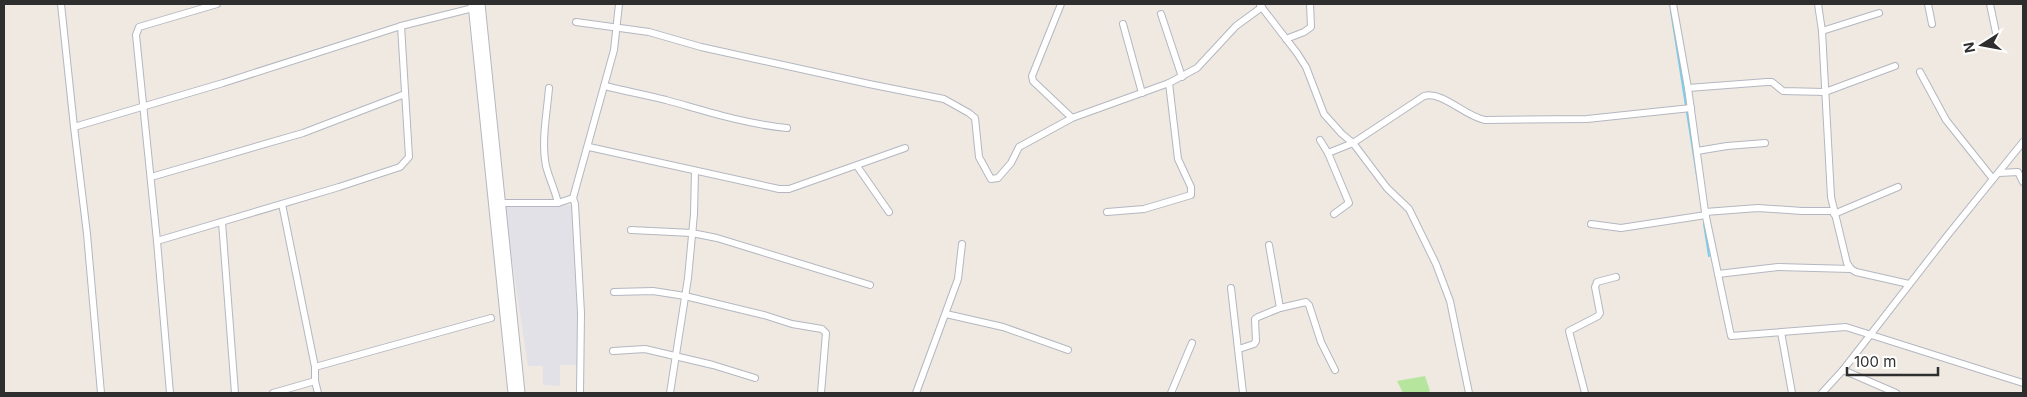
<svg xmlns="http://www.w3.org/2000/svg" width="2027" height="397" font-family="Inter,sans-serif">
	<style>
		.industrial { fill: #e3e1e8 }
		.green { fill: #b6e59e }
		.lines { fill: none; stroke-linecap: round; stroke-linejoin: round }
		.stream { stroke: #75cff0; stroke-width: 2 }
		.street-casing { stroke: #b4b7c1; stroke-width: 8 }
		.secondary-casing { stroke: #b4b7c1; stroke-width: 11 }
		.street { stroke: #fff; stroke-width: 6 }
		.secondary { stroke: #fff; stroke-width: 9 }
	</style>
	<rect width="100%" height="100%" fill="#efe9e1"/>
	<!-- industrial -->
	<polygon class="industrial" points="573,205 579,365 560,365 560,386 543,385 543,366 528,366 504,206"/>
	<!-- green -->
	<polygon class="green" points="1425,376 1430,391 1427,393 1403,393 1397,381"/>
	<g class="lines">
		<!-- stream -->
		<g class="stream">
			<polyline points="1671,11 1698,182"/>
			<polyline points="1704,224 1709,256"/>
		</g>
		<defs>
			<g id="street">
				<polyline points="61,4 74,127 223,83 401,26 473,8"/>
				<polyline points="1061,4 1032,76 1033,81 1072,118"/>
				<polyline points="1673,4 1688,88 1705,212 1731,336 1846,327 2023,383"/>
				<polyline points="1818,4 1822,31 1831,197 1847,263 1851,269 1856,272 1909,284"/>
				<polyline points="1928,4 1932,24"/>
				<polyline points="1990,4 1996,33"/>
				<polyline points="1260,5 1297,53 1306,67 1324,114 1342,134 1353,143 1387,188 1409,209 1436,264 1450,301 1469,393"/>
				<polyline points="1161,14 1182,77"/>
				<polyline points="576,22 649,32 701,47 869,84 944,99 969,113 975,118 979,157 991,179 998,178 1011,163 1019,147 1072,118 1169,83 1197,68 1236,26 1262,7"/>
				<polyline points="1123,24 1142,93"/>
				<polyline points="1822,31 1879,13"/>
				<polyline points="1286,39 1304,32 1311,27 1310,4"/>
				<polyline points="1920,72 1946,120 1993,179"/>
				<path d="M605,86c20,5 41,9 61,14 40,11 79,24 121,28"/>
				<path d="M549,88c-2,25 -8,53 -3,78 3,12 9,24 12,37"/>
				<polyline points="1688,88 1767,82 1772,82 1783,91 1825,92 1895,66"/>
				<polyline points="74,127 87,234 101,393"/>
				<polyline points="1320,140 1328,153 1349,203 1334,214"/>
				<polyline points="589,147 779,189 789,189 905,148"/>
				<polyline points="1697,151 1727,146 1765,143"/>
				<path d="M1328,153l25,-10 71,-47c19,-5 40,20 61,24l102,-1 104,-11"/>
				<polyline points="857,166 889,212"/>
				<polyline points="1999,173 2018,172 2023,182"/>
				<polyline points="151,177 303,133 405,94"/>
				<polyline points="573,198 575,204 581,313 580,393"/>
				<polyline points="501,203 558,203 573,198 614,50 619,4"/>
				<polyline points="1107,212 1144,209 1191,195 1191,187 1178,159 1169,83"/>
				<polyline points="1705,212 1758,208 1802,211 1833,211"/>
				<polyline points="1834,214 1898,187"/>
				<polyline points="222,222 235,393"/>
				<polyline points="1591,224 1621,228 1706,215"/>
				<polyline points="631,230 692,233 717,238 870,285"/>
				<polyline points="157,241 339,187 400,167 409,157 401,26"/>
				<polyline points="1269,245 1280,308"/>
				<polyline points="1718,274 1778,267 1851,269"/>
				<polyline points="1231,288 1243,393"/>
				<polyline points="614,292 653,291 685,296 764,315 792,324 822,329 826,333 821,393"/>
				<polyline points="946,314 1003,327 1068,350"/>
				<polyline points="1781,332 1792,393"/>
				<polyline points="1239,349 1254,344 1256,341 1255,319 1258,317 1280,308 1306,302 1309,305 1321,342 1335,370"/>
				<polyline points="613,351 645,349 713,365 755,378"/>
				<polyline points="315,367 491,318"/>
				<polyline points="1843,370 1896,393"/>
				<polyline points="315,381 318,393"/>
				<polyline points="170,393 157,241 136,35 139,27 217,4"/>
				<polyline points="273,393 315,381 315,367 282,204"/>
				<polyline points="670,393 688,278 694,214 695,171"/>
				<polyline points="916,393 958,279 962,244"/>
				<polyline points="1171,393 1192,343"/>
				<polyline points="1585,393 1569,331 1598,316 1600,313 1595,287 1597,282 1616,277"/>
				<polyline points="1822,393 1843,370 1947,236 2023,142"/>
			</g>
			<g id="secondary">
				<polyline points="473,4 513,393"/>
				<polyline points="480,4 520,393"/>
			</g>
		</defs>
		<!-- street casing -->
		<use href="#street" class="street-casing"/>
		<!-- secondary casing -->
		<use href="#secondary" class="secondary-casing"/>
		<!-- street -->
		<use href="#street" class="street"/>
		<!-- secondary -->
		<use href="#secondary" class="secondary"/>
	</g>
	<!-- border -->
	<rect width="2027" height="397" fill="none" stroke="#2e2e2e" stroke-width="10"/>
	<!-- north arrow -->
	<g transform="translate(1982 45) rotate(259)" stroke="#ffffff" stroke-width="4" paint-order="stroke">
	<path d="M0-4L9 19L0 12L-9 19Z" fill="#2e2e2e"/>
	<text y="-8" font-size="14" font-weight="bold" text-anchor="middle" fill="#2e2e2e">N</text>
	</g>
	<!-- scale -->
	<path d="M1847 367v8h91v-8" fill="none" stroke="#2e2e2e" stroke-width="2.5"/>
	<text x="1854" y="367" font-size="15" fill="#2e2e2e" stroke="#ffffff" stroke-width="4" paint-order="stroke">100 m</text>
</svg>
